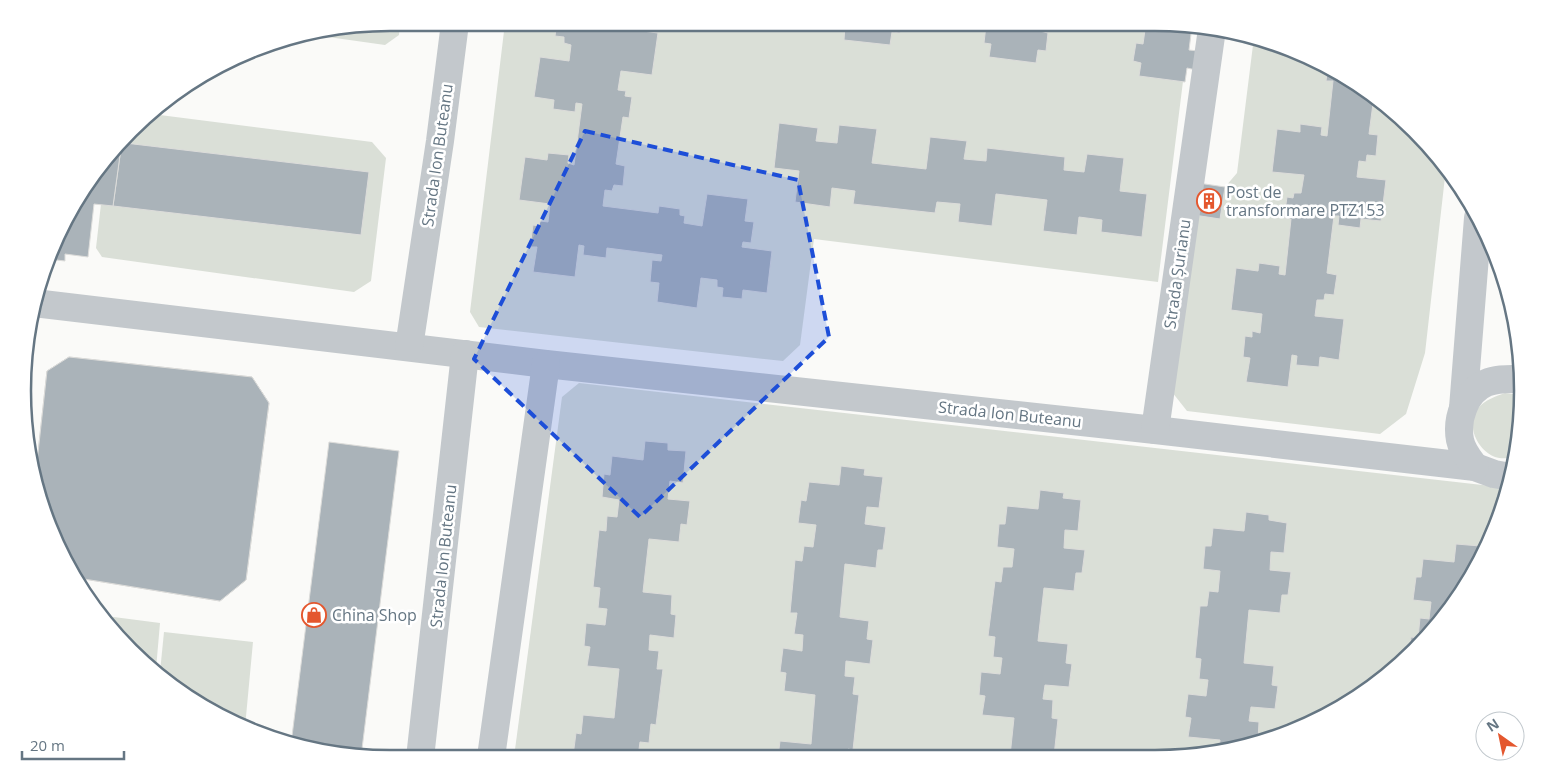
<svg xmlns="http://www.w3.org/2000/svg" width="1545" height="781" font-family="'Open Sans',sans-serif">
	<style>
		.green { fill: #dadfd7 }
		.building { fill: #aab3b9; stroke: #dcdcda; fill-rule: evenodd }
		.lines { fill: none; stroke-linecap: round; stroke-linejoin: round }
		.minor { stroke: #c3c8cc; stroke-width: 28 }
		.marked { fill: #1d4ed8; fill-opacity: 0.2; stroke: #1d4ed8; stroke-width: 4; stroke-dasharray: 10 6; stroke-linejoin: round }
		.labels { text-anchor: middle; stroke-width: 5; stroke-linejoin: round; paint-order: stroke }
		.street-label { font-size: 16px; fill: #657683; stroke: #fff }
		.poi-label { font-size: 16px; fill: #657683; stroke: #fff; text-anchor: start }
		.rim { fill: none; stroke: #657683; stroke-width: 2.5 }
	</style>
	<rect width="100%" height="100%" fill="#fafaf8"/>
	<!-- green -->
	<g class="green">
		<polygon points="390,23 400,23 399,35 385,45 314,35"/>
		<polygon points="505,23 1178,23 1190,25 1158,282 814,239 800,345 783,361 479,327 470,312"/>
		<path d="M1254,37c20,7 46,14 64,24 49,27 95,62 128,107l-21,185 -19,61 -26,20 -193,-23 -15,-19 22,-177 26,4 5,-32 12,-14z"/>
		<polygon points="152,114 372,142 386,158 371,281 354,292 102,257 96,248 101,204 361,235 368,172 125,143"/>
		<polygon points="579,383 1509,488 1485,553 1446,615 1378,683 1295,731 1203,755 514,757 562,397"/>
		<path d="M1505,393l16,2 1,19 -8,45c-6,-1 -14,0 -19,-2 -18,-7 -30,-33 -17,-49 7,-8 18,-12 27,-15z"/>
		<polygon points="106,616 160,623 156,669 130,651"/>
		<polygon points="164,632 253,642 245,727 228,721 160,672"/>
	</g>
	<!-- building -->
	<g class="building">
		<polygon points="557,23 609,23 609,28 614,28 615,23 636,23 635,30 658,33 652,75 621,71 618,90 626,91 625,96 632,97 629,118 623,117 616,164 625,166 623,186 614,185 612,191 605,190 603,206 658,213 659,206 680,209 680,215 685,216 684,223 702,226 707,194 748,199 745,221 754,222 751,243 743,242 742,247 772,251 767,293 743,290 742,299 722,297 723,288 717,287 717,280 701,278 697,308 657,302 659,283 650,282 652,260 661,261 662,255 607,248 606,258 583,255 584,246 579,245 575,277 533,272 537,247 530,247 533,225 539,226 540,221 548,222 550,204 519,200 525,157 547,160 548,153 569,155 568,163 574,165 582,104 576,103 575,112 553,109 554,100 534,97 540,57 569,61 571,45 564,43 564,37 555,36"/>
		<polygon points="838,23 901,23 900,33 892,32 890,45 844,40 845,26 838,25"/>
		<polygon points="994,23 1041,23 1040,31 1048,33 1046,51 1038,50 1036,63 989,57 991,44 984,43 986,25 993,26"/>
		<polygon points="1146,23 1178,23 1192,26 1189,50 1198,51 1196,70 1187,68 1185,82 1139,76 1141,63 1133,61 1136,43 1143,44"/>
		<polygon points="1328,67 1374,96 1369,134 1378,135 1376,156 1367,155 1366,162 1359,161 1357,177 1386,180 1381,221 1361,219 1360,228 1338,225 1339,216 1334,216 1327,273 1337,275 1334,295 1325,294 1324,300 1317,300 1315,316 1344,319 1339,360 1320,357 1319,367 1296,365 1297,356 1292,355 1288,387 1246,382 1250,358 1243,357 1245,336 1252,337 1252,331 1260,333 1262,314 1231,310 1236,268 1258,271 1259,263 1280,266 1279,274 1285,275 1291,219 1284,218 1287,197 1293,198 1294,193 1301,193 1304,175 1272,172 1277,129 1300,132 1300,124 1322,127 1321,135 1327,136 1333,81 1326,81"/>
		<polygon points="779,123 818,128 816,141 837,143 839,125 877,129 872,163 926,169 930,137 967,141 964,159 986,161 987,148 1065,157 1064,170 1084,172 1087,154 1124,158 1120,191 1147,194 1142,237 1101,232 1102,220 1079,217 1077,235 1043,231 1047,200 996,194 992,226 958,222 960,204 937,202 935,213 853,204 855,191 832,188 830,207 795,202 799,171 774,168"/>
		<polygon points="125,143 369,172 361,235 113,206 121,148"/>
		<polygon points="121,148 113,206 94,204 88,257 65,254 65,261 48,259 51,249 84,186"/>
		<polygon points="1198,183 1225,187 1220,219 1194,215"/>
		<path d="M69,357l183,20 17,26 -23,177 -26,21 -142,-23 -18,-25 -24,-82 11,-100zM95,409l19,3 -1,10 58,7 2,-9 41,5 -16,118 -36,-5 2,-13 -66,-9 -2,13 -16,-2z"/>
		<polygon points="69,357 252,377 269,403 246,580 220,601 78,578 60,553 36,471 47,371"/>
		<polygon points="645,441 668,443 668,450 686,451 683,483 670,481 668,499 690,501 687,525 681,524 679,542 649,539 643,592 672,595 671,614 676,615 674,638 650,635 649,650 659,651 657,669 663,669 656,725 651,724 649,743 640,742 638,757 573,756 576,733 581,734 583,715 614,718 619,669 587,666 590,647 584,646 586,623 605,625 607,609 598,608 600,588 593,587 599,530 606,531 607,516 617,517 619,500 602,497 604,474 610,475 612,456 643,460"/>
		<polygon points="329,442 399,451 361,757 291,744"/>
		<polygon points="841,466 865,469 864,475 883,477 879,508 867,507 865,524 886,527 883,550 878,550 876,568 845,564 840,617 869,621 867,639 873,640 870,664 846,661 845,676 855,677 853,694 859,695 853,750 848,749 847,756 778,757 780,741 811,744 815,695 784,691 786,673 780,672 783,648 802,651 803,635 794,634 797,613 790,613 795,560 802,561 804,546 813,547 816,525 798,523 801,500 806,501 809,482 839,485"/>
		<polygon points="1040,490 1064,493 1063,498 1081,500 1078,531 1065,530 1064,548 1085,550 1082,573 1076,573 1074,591 1044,588 1038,641 1068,644 1066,663 1072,664 1069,687 1045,685 1043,699 1053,700 1052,718 1058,719 1054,756 1010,756 1014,718 982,715 985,696 979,695 981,672 1000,674 1002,658 993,657 995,637 988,636 995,581 1001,582 1003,567 1012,567 1014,549 997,547 999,524 1005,524 1007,506 1038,509"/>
		<polygon points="1246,512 1269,515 1269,520 1287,523 1284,553 1271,552 1270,570 1291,572 1288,595 1282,595 1280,613 1249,610 1244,663 1274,666 1272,685 1278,686 1275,709 1251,707 1249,721 1259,722 1258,740 1260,740 1219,751 1220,740 1188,737 1191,718 1185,717 1188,694 1206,696 1208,680 1199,679 1201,659 1195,658 1200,606 1207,606 1209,591 1218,592 1220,571 1203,569 1205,546 1211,546 1213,528 1244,531"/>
		<polygon points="1456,544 1480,546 1479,552 1485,552 1446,615 1409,652 1411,637 1418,638 1420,618 1429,619 1431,602 1413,600 1416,577 1421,577 1423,559 1454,562"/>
	</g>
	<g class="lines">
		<!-- minor -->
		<g class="minor">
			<polyline points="34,303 546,364 1155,430 1475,467 1494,474 1511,477"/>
			<polyline points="409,347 440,141 455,23"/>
			<polyline points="1463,408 1478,218"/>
			<polyline points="1155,430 1212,29"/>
			<path d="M1475,467c-6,-8 -13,-16 -15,-27 -4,-21 5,-48 26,-57 11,-5 23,-4 35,-4"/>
			<polyline points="491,757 546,364"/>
			<polyline points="420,758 465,354"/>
		</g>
	</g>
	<!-- marked area -->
	<path class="marked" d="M585,131l213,49 31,157 -189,180 -166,-158z"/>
	<!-- icons -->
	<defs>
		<symbol id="building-ring" viewBox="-11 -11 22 22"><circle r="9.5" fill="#fff" stroke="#e4572e" stroke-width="1.5"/><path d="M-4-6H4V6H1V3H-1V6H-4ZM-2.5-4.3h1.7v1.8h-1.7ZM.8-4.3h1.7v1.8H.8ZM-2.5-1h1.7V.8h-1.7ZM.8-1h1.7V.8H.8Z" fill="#e4572e"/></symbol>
		<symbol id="shop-ring" viewBox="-11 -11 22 22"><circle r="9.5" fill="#fff" stroke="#e4572e" stroke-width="1.5"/><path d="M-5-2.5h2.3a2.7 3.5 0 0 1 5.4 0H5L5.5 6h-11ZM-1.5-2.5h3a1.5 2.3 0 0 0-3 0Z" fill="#e4572e"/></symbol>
	</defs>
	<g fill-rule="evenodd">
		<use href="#building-ring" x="1195" y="187" width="28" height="28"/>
		<use href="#shop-ring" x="300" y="601" width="28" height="28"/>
	</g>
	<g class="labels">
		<!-- street labels -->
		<g class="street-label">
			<text transform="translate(437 155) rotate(-82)" y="6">Strada Ion Buteanu</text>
			<text transform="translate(1177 274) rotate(-82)" y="6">Strada Șurianu</text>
			<text transform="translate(1010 414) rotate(6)" y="6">Strada Ion Buteanu</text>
			<text transform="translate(443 556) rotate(-84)" y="6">Strada Ion Buteanu</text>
		</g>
		<!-- poi labels -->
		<g class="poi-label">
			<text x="1226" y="198">Post de<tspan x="1226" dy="18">transformare PTZ153</tspan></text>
			<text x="332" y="621">China Shop</text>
		</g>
	</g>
	<!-- crop -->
	<path d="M0 0H1545V781H0ZM390 31H1155A359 359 0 0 1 1514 390V391A359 359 0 0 1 1155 750H390A359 359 0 0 1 31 391V390A359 359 0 0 1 390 31Z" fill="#fff" fill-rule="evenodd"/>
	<path class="rim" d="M390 31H1155A359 359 0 0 1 1514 390V391A359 359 0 0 1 1155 750H390A359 359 0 0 1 31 391V390A359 359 0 0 1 390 31Z"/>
	<!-- north arrow -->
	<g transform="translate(1500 736) rotate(327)"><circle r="24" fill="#ffffff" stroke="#c1c8cd"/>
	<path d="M0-4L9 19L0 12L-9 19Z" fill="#e4572e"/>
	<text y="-8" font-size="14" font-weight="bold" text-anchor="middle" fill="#657683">N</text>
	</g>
	<!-- scale -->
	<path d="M22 751v8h102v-8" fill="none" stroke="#657683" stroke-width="2.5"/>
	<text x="30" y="751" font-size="15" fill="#657683" stroke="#ffffff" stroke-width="4" paint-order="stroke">20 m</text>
</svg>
